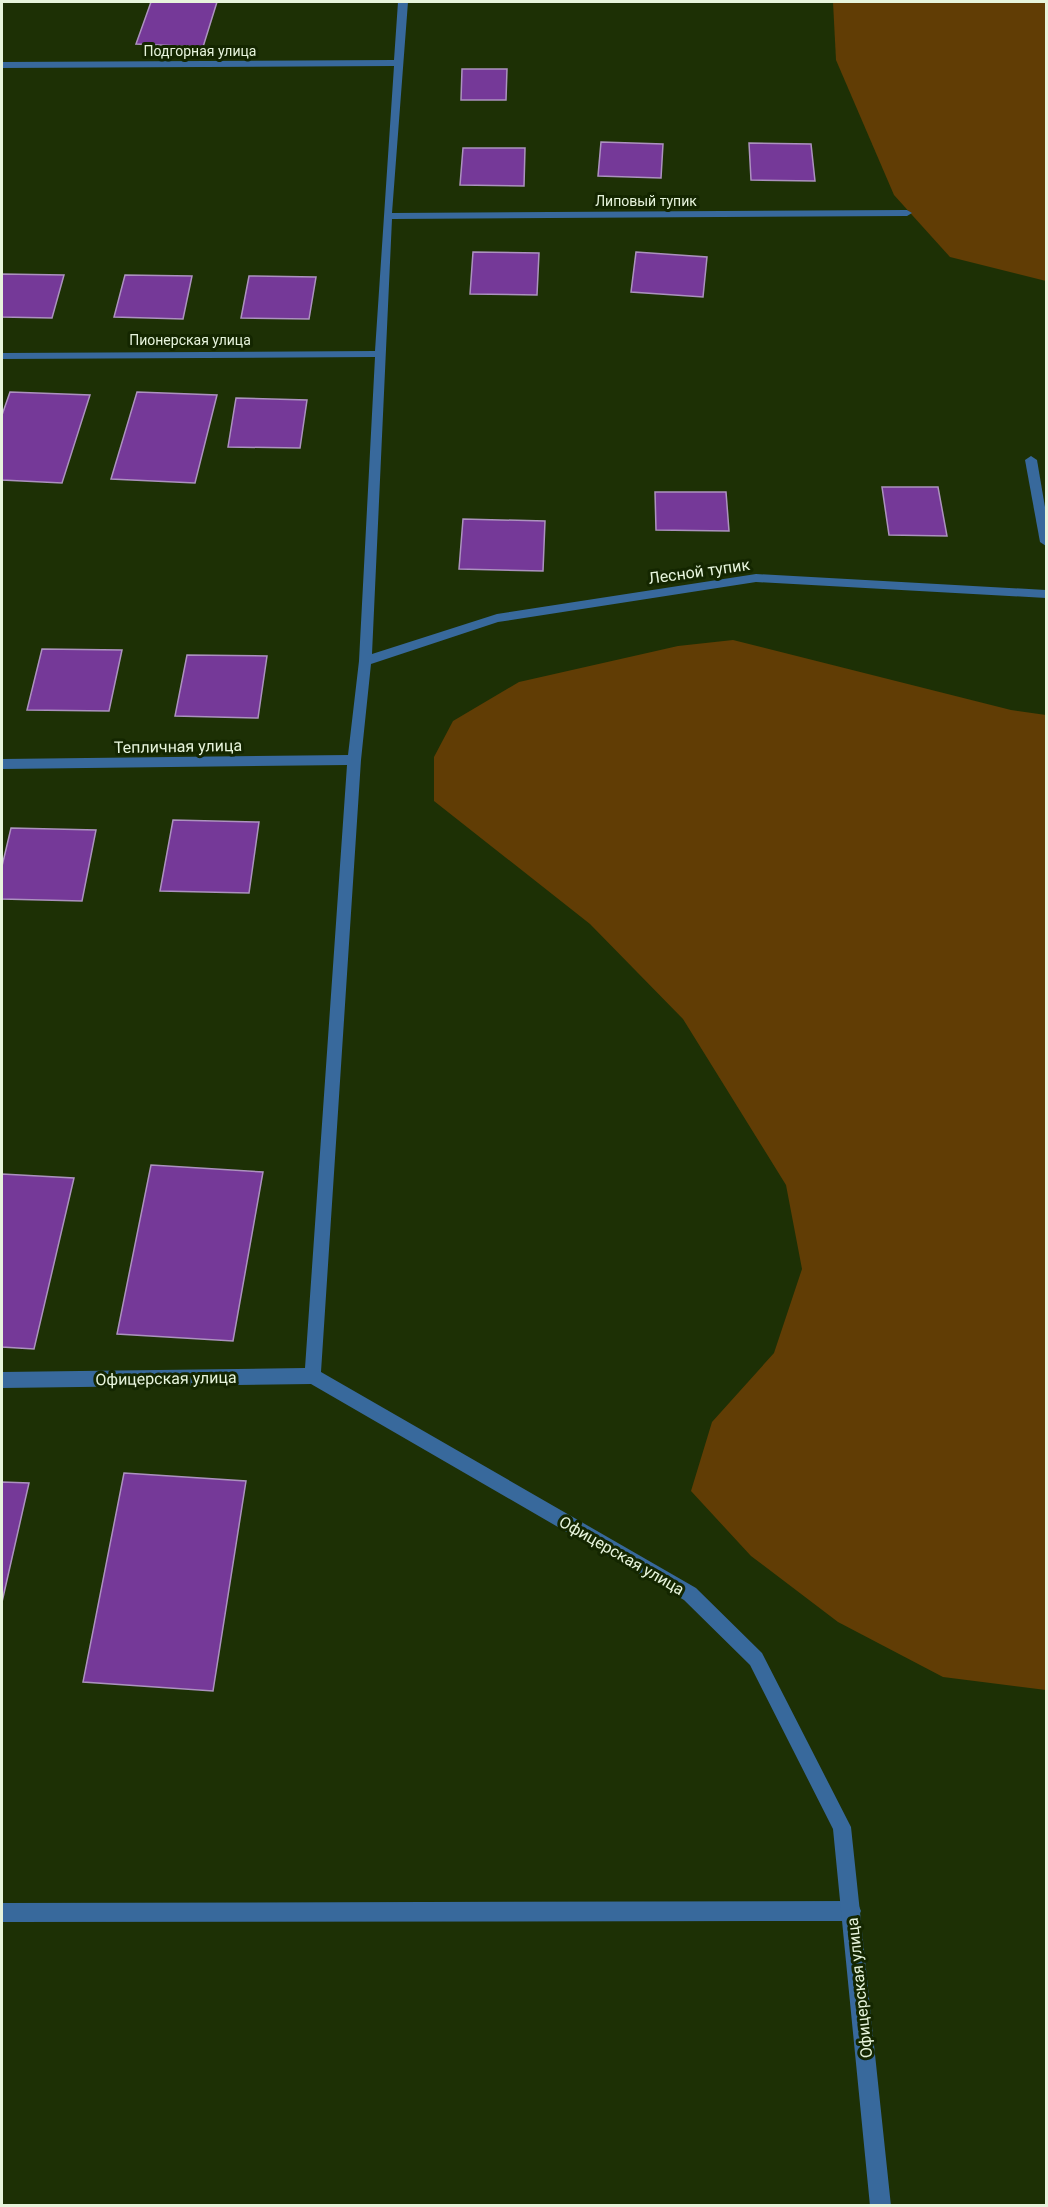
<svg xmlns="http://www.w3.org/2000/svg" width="1048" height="2207" font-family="Roboto,sans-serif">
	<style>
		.green { fill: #613d05 }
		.building { fill: #753998; stroke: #ac92bf; stroke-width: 1.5 }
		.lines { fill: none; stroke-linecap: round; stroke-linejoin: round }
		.lane { fill: #38699c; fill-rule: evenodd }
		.street { fill: #38699c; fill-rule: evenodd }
		.labels { text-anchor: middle; stroke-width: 6; stroke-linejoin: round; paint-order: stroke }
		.far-street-label { font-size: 14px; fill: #e7f4dc; stroke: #142600 }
		.street-label { font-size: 16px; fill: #e7f4dc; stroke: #142600 }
	</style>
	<rect width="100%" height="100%" fill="#1d3005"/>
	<!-- green -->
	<g class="green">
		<polygon points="833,2 1046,2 1046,281 950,257 894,195 836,60"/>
		<polygon points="733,640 1011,710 1046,715 1046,1690 943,1677 838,1622 751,1556 691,1491 712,1422 774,1353 802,1269 786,1185 683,1019 590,924 434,801 434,757 453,721 519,682 678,646"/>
	</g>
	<!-- building -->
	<g class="building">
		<polygon points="151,2 217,2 203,47 136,44"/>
		<polygon points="462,69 507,69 506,100 461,100"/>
		<polygon points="601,142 663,144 661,178 598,176"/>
		<polygon points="749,143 811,144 815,181 751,180"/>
		<polygon points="463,148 525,148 524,186 460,185"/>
		<polygon points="473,252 539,253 537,295 470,294"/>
		<polygon points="636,252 707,257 703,297 631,292"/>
		<polygon points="2,274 64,275 52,318 2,317"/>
		<polygon points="125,275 192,276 183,319 114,317"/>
		<polygon points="249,276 316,277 309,319 241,318"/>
		<polygon points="10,392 90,395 62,483 2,480 2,415"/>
		<polygon points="137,392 217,395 195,483 111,479"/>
		<polygon points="236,398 307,400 300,448 228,447"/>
		<polygon points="882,487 938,487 947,536 889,535"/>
		<polygon points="655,492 726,492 729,531 656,530"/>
		<polygon points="463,519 545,521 543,571 459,569"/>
		<polygon points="42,649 122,650 109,711 27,710"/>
		<polygon points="187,655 267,656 258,718 175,716"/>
		<polygon points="173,820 259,822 249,893 160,891"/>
		<polygon points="11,828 96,830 82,901 2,899 2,866"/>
		<polygon points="151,1165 263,1172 233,1341 117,1334"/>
		<polygon points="2,1174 74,1178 34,1349 2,1347"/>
		<polygon points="124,1473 246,1481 213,1691 83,1682"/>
		<polygon points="2,1482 29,1483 2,1602"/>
	</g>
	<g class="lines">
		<!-- lane -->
		<polygon class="lane" points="851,1901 858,1904 861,1911 858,1918 851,1921 2,1922 2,1903"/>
		<!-- street -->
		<g class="street">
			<polygon points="398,2 408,2 392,213 907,210 912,213 907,216 392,219 372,654 497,614 756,574 1046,590 1046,598 756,582 498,622 371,664 361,760 321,1372 696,1588 762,1653 851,1827 891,2206 870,2206 833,1829 750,1665 684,1600 311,1384 2,1388 2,1372 305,1368 347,765 2,769 2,759 348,755 359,661 375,357 2,359 2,353 375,351 394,66 2,68 2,62 394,60"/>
			<polygon points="1031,456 1037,460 1046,513 1046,546 1040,542 1025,460"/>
		</g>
	</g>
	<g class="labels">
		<!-- far-street labels -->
		<g class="far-street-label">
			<text x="200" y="56">Подгорная улица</text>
			<text x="646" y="206">Липовый тупик</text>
			<text x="190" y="345">Пионерская улица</text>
		</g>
		<!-- street labels -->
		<g class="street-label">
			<text transform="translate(699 571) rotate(-8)" y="6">Лесной тупик</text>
			<text transform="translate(178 746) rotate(-1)" y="6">Тепличная улица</text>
			<text transform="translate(166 1378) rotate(-1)" y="6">Офицерская улица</text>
			<text transform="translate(622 1555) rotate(30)" y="6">Офицерская улица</text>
			<text transform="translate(859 1988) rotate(-96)" y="6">Офицерская улица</text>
		</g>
	</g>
	<!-- border -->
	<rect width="1048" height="2207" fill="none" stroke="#e7f4dc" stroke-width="6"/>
</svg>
